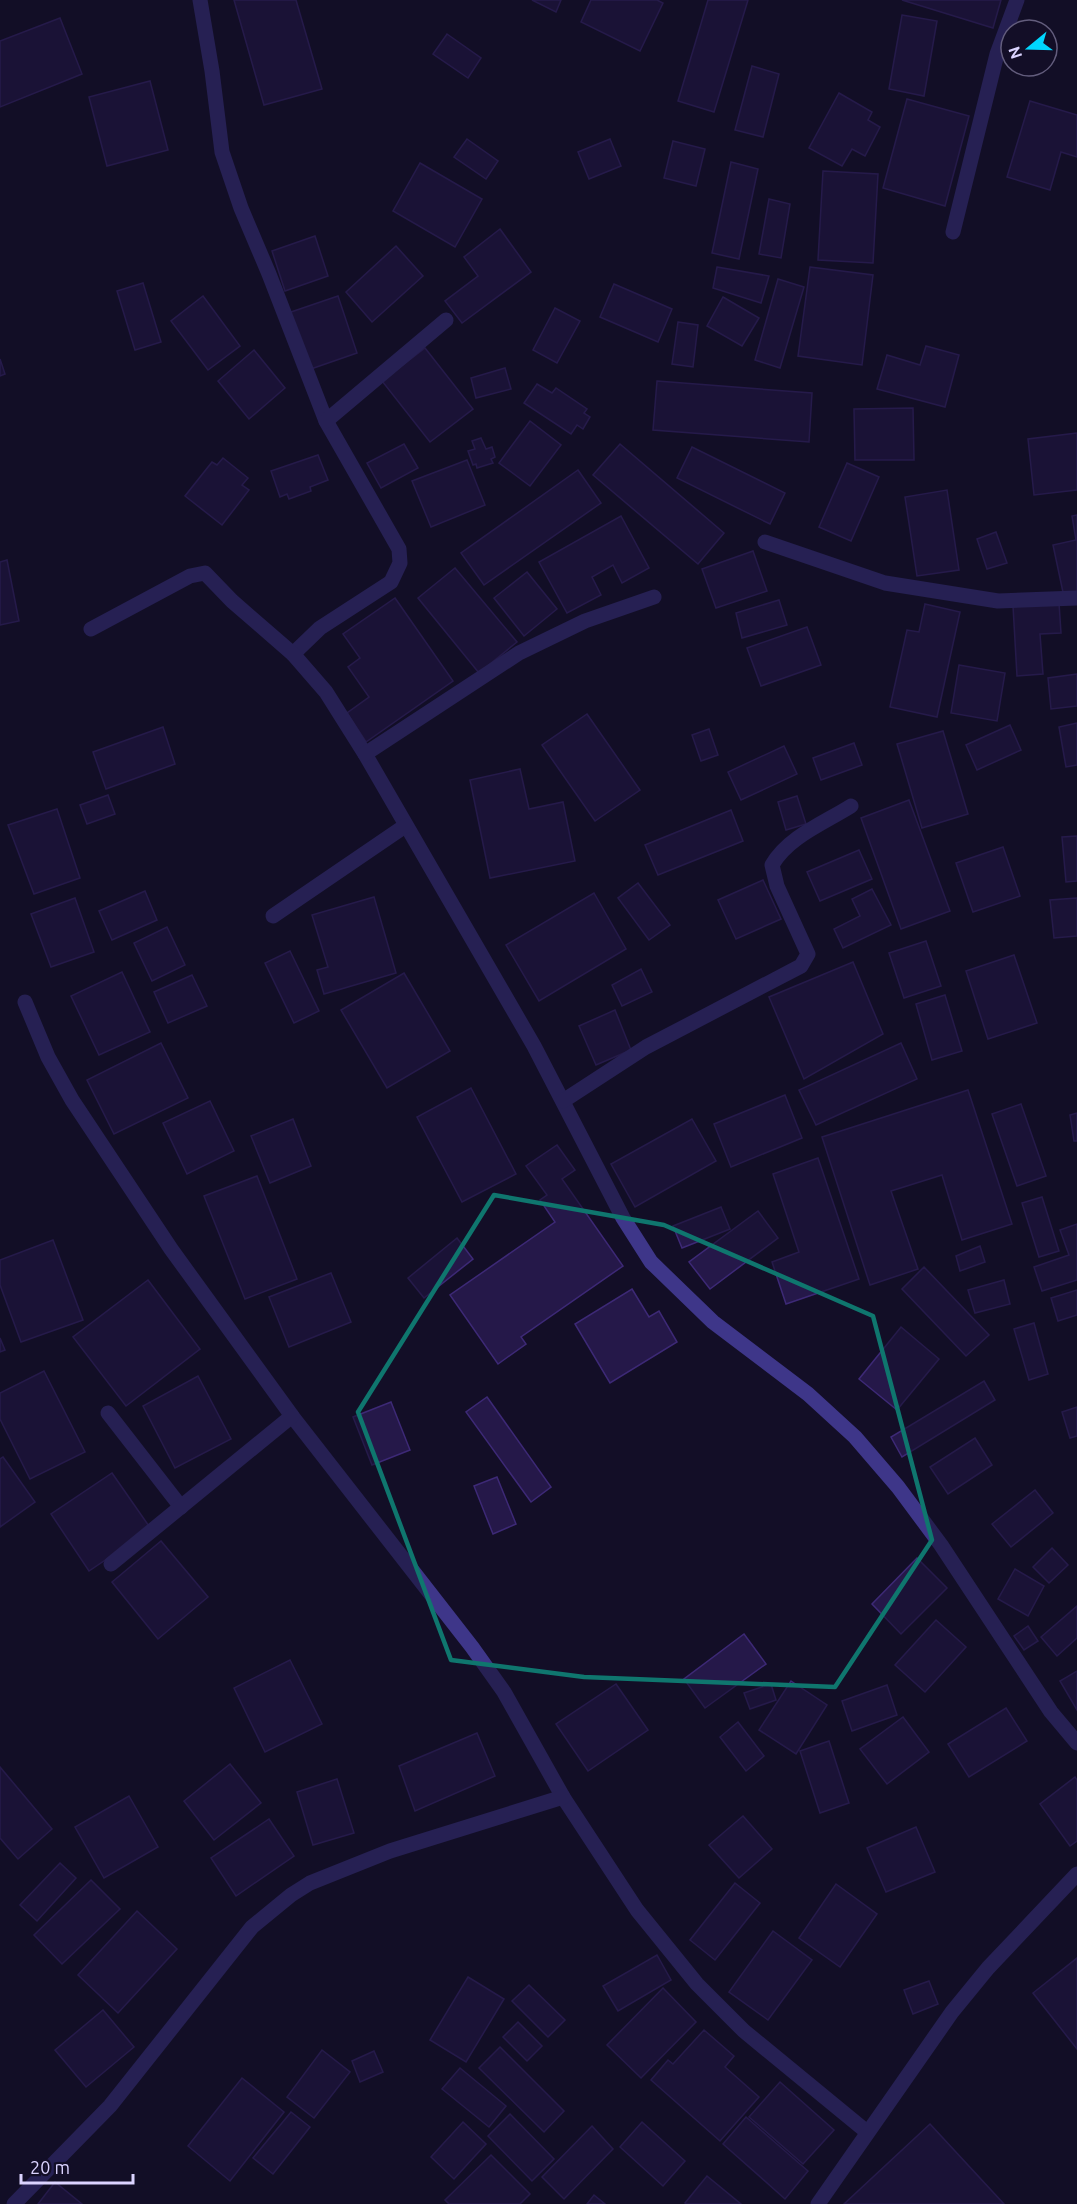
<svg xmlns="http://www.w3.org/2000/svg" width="1077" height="2204" font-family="Ubuntu,sans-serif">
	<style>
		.building { fill: #251849; stroke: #3d2976; stroke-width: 1.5 }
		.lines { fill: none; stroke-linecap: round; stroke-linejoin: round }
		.minor { stroke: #3e3689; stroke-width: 15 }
		.marked { fill: none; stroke: #0f766e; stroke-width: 4.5; stroke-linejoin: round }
	</style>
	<rect width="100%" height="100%" fill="#130e27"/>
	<!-- building -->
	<g class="building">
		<polygon points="234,0 296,0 322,89 264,105"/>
		<polygon points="532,0 561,0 556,12"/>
		<polygon points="591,0 657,0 663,3 640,51 581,22"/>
		<polygon points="708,0 748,0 714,112 678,101"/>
		<polygon points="902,0 1001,0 993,28"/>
		<polygon points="902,15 937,21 924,96 889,89"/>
		<polygon points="60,18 82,74 0,107 0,41"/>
		<polygon points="447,34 481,58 468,78 433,54"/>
		<polygon points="752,66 779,74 763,137 735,130"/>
		<polygon points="150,81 168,150 107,166 89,97"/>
		<polygon points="839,93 872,112 868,120 880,127 865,156 852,149 842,166 809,148"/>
		<polygon points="907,99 969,116 945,206 883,188"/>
		<polygon points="1030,101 1077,115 1077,157 1061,152 1050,190 1007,177"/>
		<polygon points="467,139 498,161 486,179 454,157"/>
		<polygon points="610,139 621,166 589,179 578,152"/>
		<polygon points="673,141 705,149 696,186 664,178"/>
		<polygon points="731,162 758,169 739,259 712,253"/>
		<polygon points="420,163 482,199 455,247 393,211"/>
		<polygon points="823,171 878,174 873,263 818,260"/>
		<polygon points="769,199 790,204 781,258 759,254"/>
		<polygon points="500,229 531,272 462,323 445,301 478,276 464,257"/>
		<polygon points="315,236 328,276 285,291 272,251"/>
		<polygon points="396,246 423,276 372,322 346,292"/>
		<polygon points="717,267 769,276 761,303 713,288"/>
		<polygon points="810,267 873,275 862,365 798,356"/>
		<polygon points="778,279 804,287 780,368 755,360"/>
		<polygon points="143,283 161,342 135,350 117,291"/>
		<polygon points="614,284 672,309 658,342 600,317"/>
		<polygon points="203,296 240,346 208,370 171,321"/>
		<polygon points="338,296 357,353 308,370 288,313"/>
		<polygon points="723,297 759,318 742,346 707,326"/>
		<polygon points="555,308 580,321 557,363 533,350"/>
		<polygon points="678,322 698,325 693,367 672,364"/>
		<polygon points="926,346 959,355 945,407 877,389 887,355 920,365"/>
		<polygon points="425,348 473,409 430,442 382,381"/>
		<polygon points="254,350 285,388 249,419 218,381"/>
		<polygon points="0,359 5,374 0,376"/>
		<polygon points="505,368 511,389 476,398 471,378"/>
		<polygon points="657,381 812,393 809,442 653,430"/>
		<polygon points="537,384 552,393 556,388 587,409 584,413 590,417 583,429 577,425 571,434 524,403"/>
		<polygon points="913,408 914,460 855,460 854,409"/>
		<polygon points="530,421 561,445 530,486 499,463"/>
		<polygon points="1077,433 1077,490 1034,495 1028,439"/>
		<polygon points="481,438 486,449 492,447 495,457 491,459 493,463 477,468 476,464 473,465 468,451 475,449 472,441"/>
		<polygon points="404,444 418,468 381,488 367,463"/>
		<polygon points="620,444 724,533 698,564 593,475"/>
		<polygon points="692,447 785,493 770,524 677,478"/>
		<polygon points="318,455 328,480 310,487 311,491 289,499 287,494 280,497 271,471"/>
		<polygon points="223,458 248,478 242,485 249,490 222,525 185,496 212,462 217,465"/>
		<polygon points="467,460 485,505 431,527 412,481"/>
		<polygon points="847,463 879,477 851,541 819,527"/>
		<polygon points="578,470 601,503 484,585 461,553"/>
		<polygon points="947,490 959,570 917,576 905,497"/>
		<polygon points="1077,515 1077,594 1064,597 1053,545 1076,540 1072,516"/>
		<polygon points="621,516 649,568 622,583 613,565 592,577 601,595 567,613 539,562"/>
		<polygon points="996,532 1007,563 987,569 977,539"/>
		<polygon points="753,551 767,591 716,608 702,569"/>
		<polygon points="7,560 19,621 0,625 0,562"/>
		<polygon points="455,568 517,642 479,673 418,598"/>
		<polygon points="527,572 557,609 524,636 494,598"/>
		<polygon points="395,598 453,681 366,742 347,713 369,697 348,667 360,658 343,634"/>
		<polygon points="779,600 787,625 742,638 736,613"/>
		<polygon points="1059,603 1061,633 1040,634 1043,674 1017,676 1013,606"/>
		<polygon points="925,604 960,612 937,717 890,707 907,630 919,632"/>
		<polygon points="807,627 821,665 761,686 747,648"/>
		<polygon points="959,665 1005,673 997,721 951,713"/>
		<polygon points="1077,674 1077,706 1051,709 1048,678"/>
		<polygon points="587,714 640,790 595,821 542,745"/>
		<polygon points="1077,723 1077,765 1066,767 1059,727"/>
		<polygon points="1010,725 1021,750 977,770 966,745"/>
		<polygon points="163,727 175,764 106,789 93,752"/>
		<polygon points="709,729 718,755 701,761 692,735"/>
		<polygon points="943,731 968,814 922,828 897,744"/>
		<polygon points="854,743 862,765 821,780 813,758"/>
		<polygon points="784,746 797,774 741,800 728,772"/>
		<polygon points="520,769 529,809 563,802 575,861 490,878 470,780"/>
		<polygon points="108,795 115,814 87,824 80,805"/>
		<polygon points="797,796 806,824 786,830 778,802"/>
		<polygon points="909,800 950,911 901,929 861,818"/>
		<polygon points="57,809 80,878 34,894 8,825"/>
		<polygon points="731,810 743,841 658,875 645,845"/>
		<polygon points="1077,836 1077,881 1066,882 1062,837"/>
		<polygon points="1003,847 1020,896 973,912 956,863"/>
		<polygon points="859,850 872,879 820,901 807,872"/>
		<polygon points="763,880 781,919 736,939 718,900"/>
		<polygon points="638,883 670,925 649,940 618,898"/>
		<polygon points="872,889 891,925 843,948 834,929 860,916 852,899"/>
		<polygon points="145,891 157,920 112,940 99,911"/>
		<polygon points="594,893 626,949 539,1001 506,945"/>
		<polygon points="374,897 396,973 324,994 317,970 328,967 312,915"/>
		<polygon points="75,898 94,952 51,967 31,914"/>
		<polygon points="1077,898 1077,936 1054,938 1050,900"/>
		<polygon points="167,927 185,965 152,981 134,943"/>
		<polygon points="926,941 941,986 904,998 889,953"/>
		<polygon points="290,951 319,1011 294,1023 265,963"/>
		<polygon points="1014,955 1037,1023 988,1039 966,971"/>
		<polygon points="853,962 883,1034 804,1079 769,997"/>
		<polygon points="641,969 652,992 622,1006 612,985"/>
		<polygon points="122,972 150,1032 99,1055 71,996"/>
		<polygon points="404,973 450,1051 387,1088 341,1010"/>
		<polygon points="192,975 207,1006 168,1023 154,992"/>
		<polygon points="945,995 962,1051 932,1060 916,1004"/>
		<polygon points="615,1010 631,1050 596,1065 579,1026"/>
		<polygon points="161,1043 188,1098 114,1134 87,1080"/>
		<polygon points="901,1043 917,1079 816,1125 799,1090"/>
		<polygon points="471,1088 516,1174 462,1202 417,1117"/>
		<polygon points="968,1090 1012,1224 962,1240 942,1175 891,1191 918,1269 870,1285 822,1137"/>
		<polygon points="785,1095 802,1138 731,1167 714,1124"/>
		<polygon points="210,1101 234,1151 187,1174 163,1123"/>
		<polygon points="1021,1104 1046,1176 1017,1186 992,1114"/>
		<polygon points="1077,1113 1077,1141 1074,1141 1070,1115"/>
		<polygon points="293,1119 311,1166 270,1183 251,1136"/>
		<polygon points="692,1119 716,1161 635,1207 611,1164"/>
		<polygon points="557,1145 575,1170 562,1179 623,1266 521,1337 526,1344 498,1364 450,1295 555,1222 540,1200 547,1195 526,1166"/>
		<polygon points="818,1158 859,1279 786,1304 772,1262 799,1252 773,1174"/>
		<polygon points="257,1176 297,1279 245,1299 204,1196"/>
		<polygon points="1042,1197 1059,1251 1039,1257 1022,1203"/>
		<polygon points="721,1207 730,1229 682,1248 673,1226"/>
		<polygon points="758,1211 778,1238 710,1289 689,1262"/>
		<polygon points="1077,1224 1077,1280 1042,1291 1034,1267 1069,1255 1060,1230"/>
		<polygon points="457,1238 473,1259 424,1298 408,1278"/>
		<polygon points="53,1240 83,1320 21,1342 0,1285 0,1260"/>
		<polygon points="980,1246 985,1262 960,1271 956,1256"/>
		<polygon points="924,1267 989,1335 966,1356 902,1289"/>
		<polygon points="331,1273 351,1322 289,1347 269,1297"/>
		<polygon points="148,1280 200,1349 126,1406 73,1337"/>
		<polygon points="1004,1280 1010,1304 975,1313 968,1290"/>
		<polygon points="632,1289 649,1317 659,1311 677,1342 610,1383 575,1324"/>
		<polygon points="1077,1290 1077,1315 1058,1321 1051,1298"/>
		<polygon points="1034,1323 1048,1374 1029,1380 1014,1329"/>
		<polygon points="901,1327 939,1359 897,1410 859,1379"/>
		<polygon points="0,1338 5,1350 0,1352"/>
		<polygon points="44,1371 85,1452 30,1479 0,1419 0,1393"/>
		<polygon points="198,1376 231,1439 175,1468 143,1406"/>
		<polygon points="984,1381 995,1400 902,1457 891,1437"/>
		<polygon points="487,1397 551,1487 531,1502 466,1412"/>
		<polygon points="391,1402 410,1450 372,1465 353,1417"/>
		<polygon points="1077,1407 1077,1436 1070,1438 1062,1412"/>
		<polygon points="975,1438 992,1465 948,1494 930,1467"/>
		<polygon points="3,1457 35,1502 0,1527 0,1459"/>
		<polygon points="112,1473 151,1529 89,1571 51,1514"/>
		<polygon points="497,1477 516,1524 493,1534 474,1486"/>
		<polygon points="1035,1490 1053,1513 1011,1547 992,1524"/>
		<polygon points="161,1541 208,1597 158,1639 112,1582"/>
		<polygon points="1052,1548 1068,1565 1049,1583 1033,1567"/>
		<polygon points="917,1558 947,1588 901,1634 872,1604"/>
		<polygon points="1015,1569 1044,1586 1028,1616 998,1599"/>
		<polygon points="1077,1606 1077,1638 1057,1656 1041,1637"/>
		<polygon points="936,1620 966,1647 925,1692 895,1665"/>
		<polygon points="1028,1626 1038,1641 1024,1650 1014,1636"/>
		<polygon points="744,1634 766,1664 705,1708 684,1679"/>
		<polygon points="290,1660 322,1724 265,1752 234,1688"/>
		<polygon points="1077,1671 1077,1710 1060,1681"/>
		<polygon points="791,1681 827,1705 796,1754 759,1730"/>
		<polygon points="616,1684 648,1730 588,1771 556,1724"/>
		<polygon points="771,1684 776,1700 750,1709 744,1693"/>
		<polygon points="887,1685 897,1715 852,1731 842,1701"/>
		<polygon points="1006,1708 1027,1741 969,1777 948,1744"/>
		<polygon points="903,1717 929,1752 887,1784 860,1749"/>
		<polygon points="738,1722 764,1756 746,1771 720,1737"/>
		<polygon points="477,1733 495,1776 415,1811 399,1766"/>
		<polygon points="829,1741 849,1803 820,1813 800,1751"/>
		<polygon points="230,1764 261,1803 214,1840 184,1801"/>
		<polygon points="0,1767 52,1829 18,1859 0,1838"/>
		<polygon points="1075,1777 1077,1780 1077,1841 1070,1846 1040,1804"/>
		<polygon points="337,1779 354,1833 313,1845 297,1792"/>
		<polygon points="129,1796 158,1847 104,1878 75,1827"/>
		<polygon points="743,1816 772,1849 739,1878 709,1845"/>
		<polygon points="269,1819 294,1856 236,1896 211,1858"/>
		<polygon points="916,1827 935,1872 886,1892 867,1848"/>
		<polygon points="60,1863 76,1878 37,1921 20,1905"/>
		<polygon points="91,1880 120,1909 62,1964 34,1935"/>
		<polygon points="735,1883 760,1903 715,1960 690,1940"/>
		<polygon points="836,1884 877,1914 840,1967 799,1938"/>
		<polygon points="137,1911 177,1949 118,2013 78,1975"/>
		<polygon points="773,1931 812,1960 768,2020 729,1992"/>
		<polygon points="657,1955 671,1980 618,2011 603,1986"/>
		<polygon points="1077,1958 1077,2049 1033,1993"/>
		<polygon points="468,1977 504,1999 466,2062 430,2040"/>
		<polygon points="929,1981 938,2004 913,2014 904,1990"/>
		<polygon points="529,1985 565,2020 548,2037 512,2001"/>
		<polygon points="663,1988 696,2022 641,2078 607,2045"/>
		<polygon points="103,2010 134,2047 86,2087 55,2050"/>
		<polygon points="518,2022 542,2046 527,2061 503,2037"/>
		<polygon points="704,2030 734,2056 725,2067 759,2097 720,2141 651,2080 668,2060 673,2064"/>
		<polygon points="500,2047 564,2111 544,2132 479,2068"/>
		<polygon points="322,2050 350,2072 314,2118 287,2097"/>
		<polygon points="374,2051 383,2072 360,2082 352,2061"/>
		<polygon points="460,2068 506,2106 489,2127 442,2089"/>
		<polygon points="242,2078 284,2112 230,2181 188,2146"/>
		<polygon points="780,2082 834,2130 803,2164 749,2117"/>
		<polygon points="291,2112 310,2127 273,2174 253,2158"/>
		<polygon points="510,2114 554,2159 532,2181 488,2136"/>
		<polygon points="746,2117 808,2171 785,2199 723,2144"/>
		<polygon points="463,2122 486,2144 454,2179 431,2157"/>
		<polygon points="642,2122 685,2161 663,2186 620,2147"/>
		<polygon points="930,2124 1004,2204 844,2204"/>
		<polygon points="592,2126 613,2149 564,2199 542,2177"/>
		<polygon points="491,2155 530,2194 520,2204 449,2204 445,2200"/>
		<polygon points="707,2176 741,2204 686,2204 685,2203"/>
		<polygon points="55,2182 82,2204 38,2204"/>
		<polygon points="594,2195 605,2204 587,2204"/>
	</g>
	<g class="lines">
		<!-- minor -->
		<g class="minor">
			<polyline points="200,0 212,71 222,152 241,208 269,274 326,421 399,549 400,563 391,582 320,628 293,654"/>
			<polyline points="953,232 997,54 1017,0"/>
			<polyline points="326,421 446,320"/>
			<polyline points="765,542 885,583 998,601 1077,598"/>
			<polyline points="91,629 190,576 205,573 232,601 293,654 326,692 365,754 534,1046 623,1218 651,1262 713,1322 808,1394 855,1437 898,1487 941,1545 1051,1712 1077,1743"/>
			<polyline points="365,754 519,653 585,621 654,597"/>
			<polyline points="273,916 405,826"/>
			<polyline points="25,1002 48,1057 72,1100 171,1249 292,1416 472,1647 504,1692 563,1797 637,1910 697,1984 744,2031 867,2132"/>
			<path d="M563,1101l83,-54 155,-81 7,-12 -31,-68 -5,-21c16,-28 52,-42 79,-59"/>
			<polyline points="108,1413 181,1507"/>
			<polyline points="111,1564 292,1416"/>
			<polyline points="14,2204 110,2106 252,1927 291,1895 310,1883 390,1851 563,1797"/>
			<polyline points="818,2204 952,2012 988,1968 1077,1874"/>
		</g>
	</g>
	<!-- marked area -->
	<path d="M0 0H1077V2204H0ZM494,1195l170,30 209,91 59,224 -97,147 -251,-10 -133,-17 -93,-248z" fill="#130e27" fill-opacity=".55" fill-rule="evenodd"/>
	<path class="marked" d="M494,1195l170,30 209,91 59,224 -97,147 -251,-10 -133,-17 -93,-248z"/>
	<!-- north arrow -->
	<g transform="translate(1029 48) rotate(251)"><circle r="28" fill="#130e27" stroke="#635d7d" stroke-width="1.5"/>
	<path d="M0-4.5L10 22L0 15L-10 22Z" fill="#00d6fe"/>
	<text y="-9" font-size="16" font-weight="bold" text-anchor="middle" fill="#dbd3ff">N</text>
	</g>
	<!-- scale -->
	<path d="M21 2174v9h112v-9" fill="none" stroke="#dbd3ff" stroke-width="3"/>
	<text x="30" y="2174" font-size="18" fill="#dbd3ff" stroke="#130e27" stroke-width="4.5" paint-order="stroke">20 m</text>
</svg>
